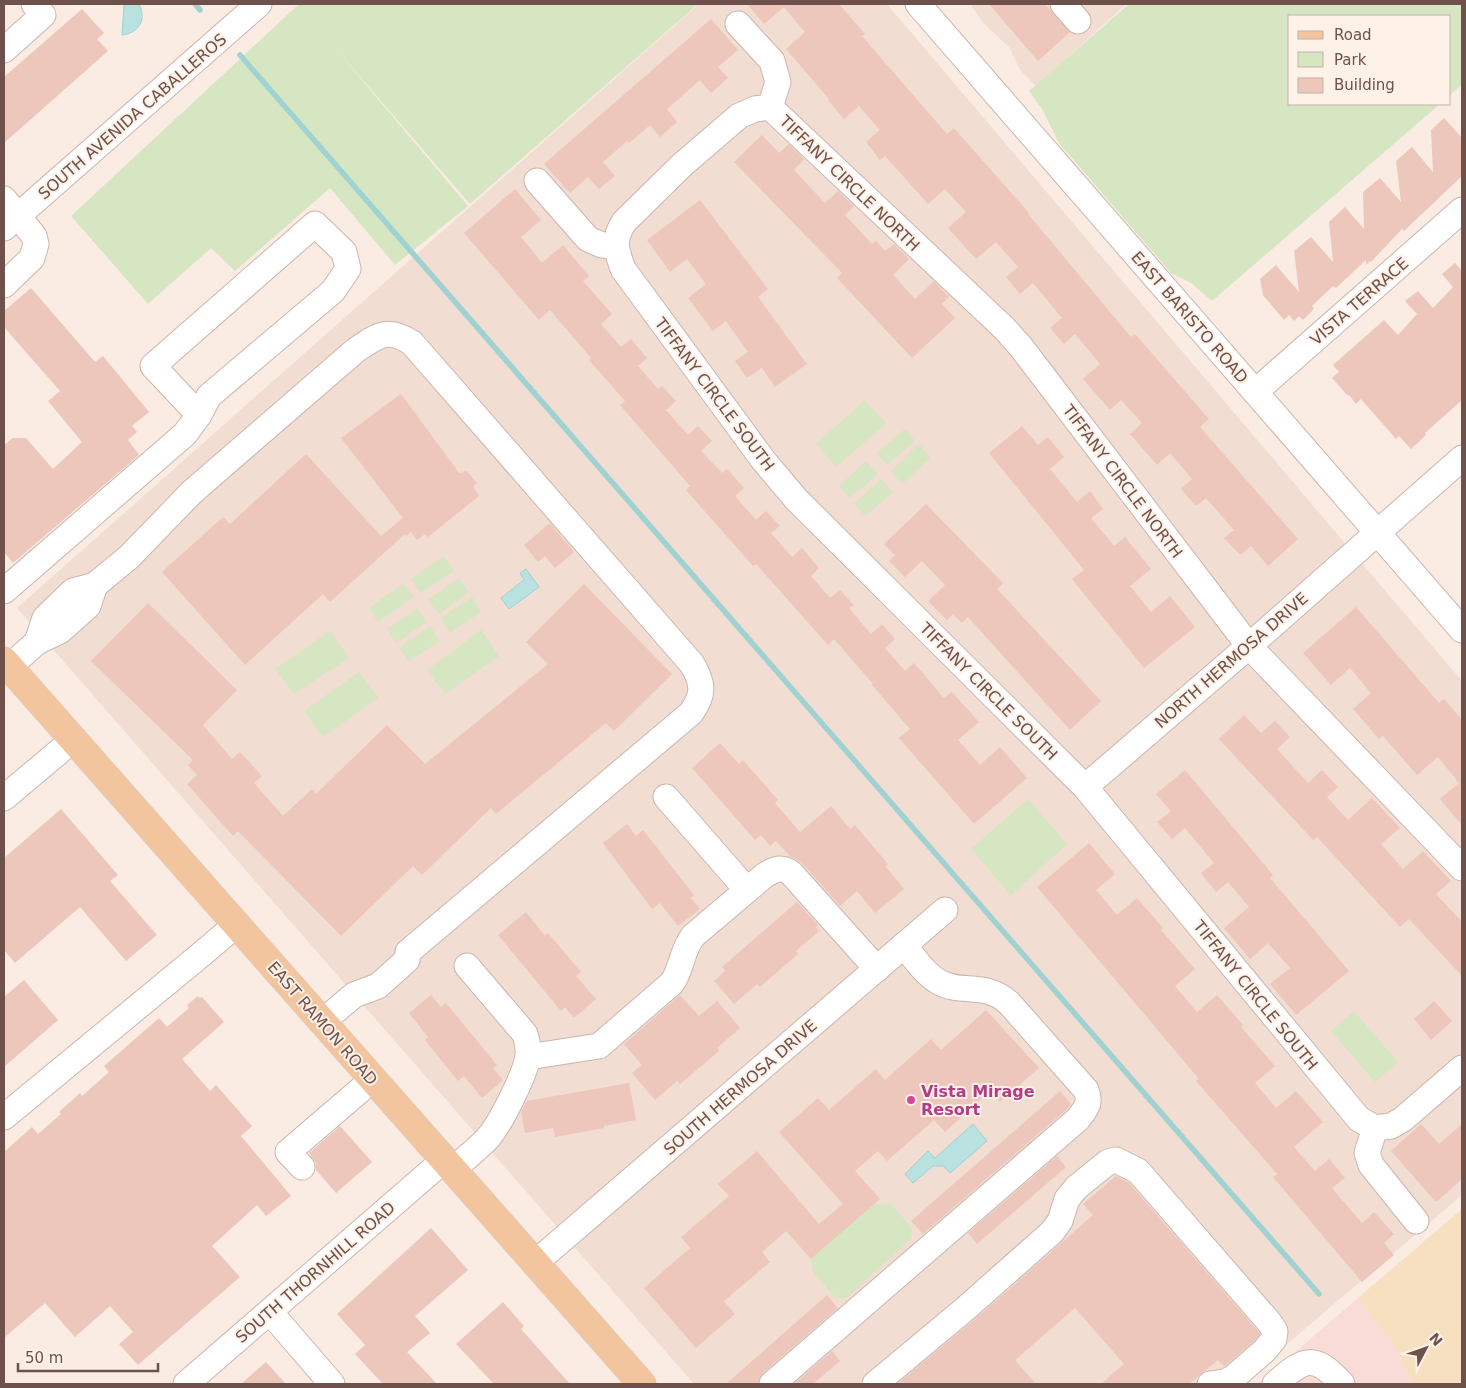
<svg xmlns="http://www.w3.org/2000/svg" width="1466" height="1388" font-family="'DejaVu Sans',sans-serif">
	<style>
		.residential { fill: #f1ddd1 }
		.commercial { fill: #f9dbd7 }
		.green { fill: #d7e6c2 }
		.sand { fill: #f7e0bf }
		.water { fill: #b9e1e0; stroke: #a0d2d1 }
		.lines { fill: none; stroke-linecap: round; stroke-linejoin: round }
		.stream { stroke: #a0d2d1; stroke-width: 5.5 }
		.building { fill: #edc7bc }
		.minor-casing { stroke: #ccb5ad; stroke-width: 27 }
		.major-casing { stroke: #d4cbc9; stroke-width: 29 }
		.minor { stroke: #fff; stroke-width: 25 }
		.major { stroke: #f3c59f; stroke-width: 28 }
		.hotel-dot { fill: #d1479c; stroke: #fdf1e8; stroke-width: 2 }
		.labels { text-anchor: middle; stroke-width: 4; stroke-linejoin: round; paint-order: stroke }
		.street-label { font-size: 16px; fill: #6f514b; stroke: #fdf1e8 }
		.hotel-label { font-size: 16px; font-weight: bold; fill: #b23c85; stroke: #fdf1e8; text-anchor: start }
	</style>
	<rect width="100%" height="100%" fill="#faece2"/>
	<!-- residential -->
	<g class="residential">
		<polygon points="699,4 887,4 1462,681 1462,1195 1240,1384 694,1384 17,608"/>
		<polygon points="970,4 1126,4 1036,86 1020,70 1009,47 984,24"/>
	</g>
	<!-- commercial -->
	<polygon class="commercial" points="1358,1298 1397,1350 1412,1384 1258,1384"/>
	<!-- green -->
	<g class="green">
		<polygon points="299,4 698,4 470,204 335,48 468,206 395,265 330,188 235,271 211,248 148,304 71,216"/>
		<polygon points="1129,4 1462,4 1462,84 1450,95 1450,16 1290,16 1290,104 1440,104 1212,301 1191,283 1171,273 1059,143 1042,109 1029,91"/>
		<polygon points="865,400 886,423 836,467 816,444"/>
		<polygon points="905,429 915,441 887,465 877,453"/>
		<polygon points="919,444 930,458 902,484 891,471"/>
		<polygon points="866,461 878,474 850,498 839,486"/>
		<polygon points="881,479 893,492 865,516 854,504"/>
		<polygon points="444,556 454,571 420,593 411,579"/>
		<polygon points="459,578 469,592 439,614 428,600"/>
		<polygon points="403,584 414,597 378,622 369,608"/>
		<polygon points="472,597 481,612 450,633 441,618"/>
		<polygon points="417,608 427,622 396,643 387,629"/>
		<polygon points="430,626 440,641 409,661 399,648"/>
		<polygon points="481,630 499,656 445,694 427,670"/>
		<polygon points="330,631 349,658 294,694 275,669"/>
		<polygon points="359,672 378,698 323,737 304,711"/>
		<polygon points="1028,799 1067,844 1011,895 971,849"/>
		<polygon points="1354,1011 1398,1062 1375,1082 1331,1031"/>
		<polygon points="874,1204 891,1204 912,1228 911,1239 846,1298 836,1298 813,1272 811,1259"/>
	</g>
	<!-- sand -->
	<polygon class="sand" points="1462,1209 1462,1384 1412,1384 1397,1350 1358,1298"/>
	<!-- water -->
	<g class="water">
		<path d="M124,4h15c8,15 0,29 -17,31z"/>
		<polygon points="526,569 539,587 509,609 501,598 524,580 520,573"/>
		<polygon points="973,1124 987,1141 950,1173 943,1166 933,1166 913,1183 905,1174 928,1151 935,1158"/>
	</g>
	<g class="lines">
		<!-- stream -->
		<g class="stream">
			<polyline points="195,4 200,10"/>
			<polyline points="240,55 1319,1294"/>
		</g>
	</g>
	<!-- building -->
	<g class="building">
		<polygon points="747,4 839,4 865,34 862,36 947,134 954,128 1029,213 1028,214 1131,337 1135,334 1209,419 1200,427 1298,539 1268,566 1251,546 1240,555 1224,538 1234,530 1206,498 1196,506 1181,489 1192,479 1170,453 1157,465 1130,434 1142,423 1121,400 1110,410 1083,379 1100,364 1075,334 1064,344 1050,328 1062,318 1033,283 1020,294 1006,277 1018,267 996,242 976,259 948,228 966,212 945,189 928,204 885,156 880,160 866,142 880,130 859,106 844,119 828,100 829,99 786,49 805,32 784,7 764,24"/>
		<polygon points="989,4 1045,4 1070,32 1038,61"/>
		<polygon points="82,9 104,33 97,39 108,51 4,143 4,77"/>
		<polygon points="711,19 738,50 718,67 728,78 711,93 700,80 667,109 677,122 660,137 650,125 629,143 627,141 603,162 615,176 599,189 588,177 570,193 544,164"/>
		<polygon points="1444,118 1462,138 1462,176 1404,231 1402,229 1371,262 1370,261 1366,265 1366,260 1336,288 1333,286 1312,306 1314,309 1303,320 1299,316 1294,321 1289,315 1284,320 1263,295 1260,279 1276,265 1299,292 1294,251 1311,237 1333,262 1329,222 1345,207 1364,229 1363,192 1380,178 1401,202 1396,161 1412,147 1433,172 1431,130"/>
		<polygon points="762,135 779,153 789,144 804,159 794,170 825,203 838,191 854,206 845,215 872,244 876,241 885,251 894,244 909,259 893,275 915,299 934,281 949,297 942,304 955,318 912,358 837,278 842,273 734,162"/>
		<polygon points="515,189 541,220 521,237 542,263 563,245 589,276 583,281 612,314 601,324 621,347 631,339 647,358 638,366 658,389 662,386 676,401 666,410 688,435 698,426 712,441 701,451 722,473 727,469 744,488 735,496 756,520 766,511 780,526 771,533 792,557 802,548 819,568 811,576 830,598 840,590 854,605 849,608 871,634 882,624 895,639 885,648 905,671 914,663 944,698 952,692 979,722 958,740 980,765 1000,747 1027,778 974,824 899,738 910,729 872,685 873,684 834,639 828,645 756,564 753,566 686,490 690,486 620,405 625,401 589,360 591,358 550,310 539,320 464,233"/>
		<polygon points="700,200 768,289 758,297 807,364 775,387 762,368 747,378 735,361 748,352 726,321 713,331 688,298 706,284 687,259 670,272 647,240"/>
		<polygon points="1455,263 1462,271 1462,400 1425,433 1426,435 1411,449 1399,436 1396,439 1361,399 1356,404 1349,395 1348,396 1332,378 1339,372 1333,365 1384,320 1398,335 1417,314 1405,301 1418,291 1433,308 1453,287 1442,274"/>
		<polygon points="31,288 95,362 103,356 149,412 132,426 137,432 128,440 139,455 13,563 4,552 4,445 13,438 26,438 53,469 82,442 48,401 60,391 4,327 4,311"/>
		<polygon points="401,394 460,474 466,470 477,483 473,486 479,496 428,537 425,534 417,540 411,532 406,536 405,534 330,602 323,594 245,665 162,572 223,517 230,524 306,454 381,536 403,518 341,438"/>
		<polygon points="1022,426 1038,445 1048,437 1064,457 1050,469 1077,502 1090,491 1103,509 1091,518 1114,546 1125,537 1151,569 1130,586 1151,612 1170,596 1195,627 1144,668 1072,579 1084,570 989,453"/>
		<polygon points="926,504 1003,583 997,589 1101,701 1070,730 968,617 962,623 953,614 947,620 928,601 945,585 922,561 905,577 889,561 895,555 884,544"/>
		<polygon points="550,523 574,552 555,568 545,556 538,562 524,545"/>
		<polygon points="584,584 672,674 614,731 606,723 496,814 491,808 422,875 413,866 341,936 238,831 233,836 187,784 197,775 188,765 193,760 91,661 148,603 237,690 203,725 232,759 240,752 262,776 254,783 283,816 312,789 316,794 387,725 425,764 548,664 526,642"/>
		<polygon points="1356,607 1439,703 1444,699 1462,720 1462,825 1440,799 1459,783 1438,757 1417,775 1383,736 1379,739 1353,709 1371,693 1350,668 1331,685 1303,653"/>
		<polygon points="1244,715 1261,733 1275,721 1290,737 1277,749 1308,783 1322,770 1338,787 1327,797 1348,820 1372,798 1400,828 1381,844 1403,869 1423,851 1451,881 1436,894 1462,922 1462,976 1409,919 1400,927 1317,837 1313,840 1219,739"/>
		<polygon points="720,743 739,764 743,760 778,800 775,803 800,832 831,806 850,829 855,825 888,864 885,866 904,889 875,913 857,891 840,906 802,863 790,856 776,841 770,846 761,835 755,840 692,768"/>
		<polygon points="1185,770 1273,875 1270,878 1349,971 1296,1015 1270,984 1290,968 1268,943 1250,959 1224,928 1249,907 1228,882 1216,892 1201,873 1214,863 1185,828 1172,839 1157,822 1171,811 1156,794"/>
		<polygon points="61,809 118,875 110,881 157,935 126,961 80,907 15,963 4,950 4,858"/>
		<polygon points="627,824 636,836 643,830 694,895 691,898 700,909 678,926 660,903 652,909 603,843"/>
		<polygon points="1089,843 1115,874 1096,890 1117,915 1137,898 1163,928 1161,930 1195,969 1175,986 1197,1012 1217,995 1243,1025 1241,1027 1275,1066 1255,1083 1276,1108 1296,1091 1323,1122 1294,1147 1315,1171 1329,1159 1345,1178 1332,1188 1362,1223 1374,1212 1394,1234 1384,1243 1394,1255 1362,1282 1273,1177 1277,1174 1196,1081 1199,1079 1037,887"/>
		<polygon points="797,902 818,925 816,927 819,931 796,951 798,954 760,987 757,984 734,1004 714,981 725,971 722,967"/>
		<polygon points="526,912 545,936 548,933 581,972 576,976 596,999 574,1018 565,1007 561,1011 498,935"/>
		<polygon points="24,980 58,1020 4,1067 4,997"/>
		<polygon points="431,995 441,1007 446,1003 497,1065 493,1068 503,1080 482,1098 464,1076 458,1081 425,1040 428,1037 409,1013"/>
		<polygon points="680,995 699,1016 717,1001 740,1028 717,1048 719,1051 680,1084 677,1081 655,1100 632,1073 642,1065 624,1044"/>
		<polygon points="198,996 200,998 202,997 224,1022 182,1059 210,1091 216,1085 252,1126 241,1136 291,1196 266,1216 257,1205 212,1246 240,1277 138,1365 119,1344 133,1332 110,1306 75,1337 45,1303 4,1338 4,1152 32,1127 38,1134 61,1114 59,1112 80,1093 82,1096 109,1072 104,1066 159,1018 167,1027 189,1008 187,1005"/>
		<polygon points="1434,1001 1452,1021 1431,1040 1414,1019"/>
		<polygon points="986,1010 1039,1068 1000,1102 990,1091 945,1132 934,1120 887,1161 878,1151 855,1171 880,1199 811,1259 786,1231 762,1252 770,1262 724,1301 735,1314 696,1348 644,1288 690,1248 681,1237 729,1196 718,1184 757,1151 819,1224 843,1204 779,1132 818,1098 829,1110 876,1069 885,1080 931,1039 941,1050"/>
		<polygon points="629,1083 636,1120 604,1126 604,1128 555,1137 553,1128 525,1133 521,1112 527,1101"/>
		<polygon points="1060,1091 1071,1104 1067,1109 923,1234 911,1221"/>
		<polygon points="1421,1124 1439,1144 1462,1124 1462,1179 1436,1202 1391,1151"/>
		<polygon points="340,1126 372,1162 336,1193 316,1170 316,1163 309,1153"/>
		<polygon points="1057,1156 1066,1167 977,1244 968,1233"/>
		<polygon points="1116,1176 1129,1183 1258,1331 1260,1334 1254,1341 1225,1366 1224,1366 1218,1360 1189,1384 1101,1384 1124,1364 1075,1308 1015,1360 1036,1384 897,1384 974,1320 1093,1215 1083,1204"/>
		<polygon points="431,1228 468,1270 415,1316 430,1333 407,1352 437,1384 383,1384 355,1354 365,1345 337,1314"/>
		<polygon points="827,1295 838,1308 763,1373 759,1379 758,1384 726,1384"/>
		<polygon points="503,1302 524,1326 521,1329 570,1384 494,1384 456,1344"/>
		<polygon points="832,1351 840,1361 813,1384 794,1384"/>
		<polygon points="266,1362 286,1384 241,1384"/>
	</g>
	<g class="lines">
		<defs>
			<g id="minor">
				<polyline points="918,4 1462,630"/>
				<polyline points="1063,4 1078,21"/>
				<polyline points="738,24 772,61 778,82 770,107"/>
				<polyline points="4,50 43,15 34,4"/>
				<path d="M770,107l-15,2 -16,7 -57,49 -58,57c-12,19 -8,27 -1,47l141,192 32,38 289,288 274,332 16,9"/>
				<polyline points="770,107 1004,328 1021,347 1249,646 1462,868"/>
				<polyline points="537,181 588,239 602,245 615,246"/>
				<polyline points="4,199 34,236 36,244 32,258 4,285"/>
				<polyline points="4,228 259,4"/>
				<polyline points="1255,392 1462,210"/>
				<polyline points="4,591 185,434 199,415 209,396 333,291 348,269 344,252 315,224 153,366 199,415"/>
				<path d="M37,642l8,-24 28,-27 22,-6 34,-28 63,-65 164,-142c22,-15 32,-23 56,-7l280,321c12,20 12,31 -1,49l-283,239 -1,8 -29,26 -24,9 -32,27"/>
				<polyline points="9,667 37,642 60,631 88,606 95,585"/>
				<polyline points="1085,787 1249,646 1462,458"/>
				<polyline points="666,797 747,890"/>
				<polyline points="4,798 74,739"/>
				<path d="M528,1057l71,-11 73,-63c10,-14 9,-31 21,-47l72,-61c10,-6 16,-9 26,-2l86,96"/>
				<polyline points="4,1117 203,953 237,924"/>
				<polyline points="1375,1128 1367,1153 1371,1165 1416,1221"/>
				<polyline points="1375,1128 1391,1126 1403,1119 1462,1068"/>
				<polyline points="302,1167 288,1152 372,1080"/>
				<path d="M452,1170c12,-10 24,-20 35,-31 13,-14 38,-64 41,-83 1,-8 -1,-15 -3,-22l-58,-68"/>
				<polyline points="535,1263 945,910"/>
				<polyline points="270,1312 332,1384"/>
				<polyline points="186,1384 444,1160"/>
				<path d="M772,1384l306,-265c9,-12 13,-15 8,-29l-77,-87c-24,-22 -47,-8 -70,-21 -14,-8 -25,-24 -35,-37"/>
				<polyline points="875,1384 965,1309 1052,1232 1060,1221 1067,1199 1077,1187 1108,1162 1116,1160 1138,1171 1269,1322 1275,1331 1274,1339 1264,1351 1233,1378 1224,1382 1210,1384"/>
				<path d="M1275,1384c29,-26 39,-31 67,0"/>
			</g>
			<polyline id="major" points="4,661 642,1384"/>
		</defs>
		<!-- minor casing -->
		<use href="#minor" class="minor-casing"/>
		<!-- major casing -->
		<use href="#major" class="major-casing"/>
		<!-- minor -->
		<use href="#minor" class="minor"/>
		<!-- major -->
		<use href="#major" class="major"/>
	</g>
	<!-- markers -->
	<circle class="hotel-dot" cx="911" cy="1100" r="5"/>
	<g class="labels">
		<!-- street labels -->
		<g class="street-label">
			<text transform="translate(132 116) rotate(-41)" y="6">SOUTH AVENIDA CABALLEROS</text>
			<text transform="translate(850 183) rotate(44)" y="6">TIFFANY CIRCLE NORTH</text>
			<text transform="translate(1359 301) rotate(-41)" y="6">VISTA TERRACE</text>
			<text transform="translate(1190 317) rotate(49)" y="6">EAST BARISTO ROAD</text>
			<text transform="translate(715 394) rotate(53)" y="6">TIFFANY CIRCLE SOUTH</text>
			<text transform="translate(1123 481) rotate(53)" y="6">TIFFANY CIRCLE NORTH</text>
			<text transform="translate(1231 660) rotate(-41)" y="6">NORTH HERMOSA DRIVE</text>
			<text transform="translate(989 691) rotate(45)" y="6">TIFFANY CIRCLE SOUTH</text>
			<text transform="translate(1256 995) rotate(51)" y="6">TIFFANY CIRCLE SOUTH</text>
			<text transform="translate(323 1023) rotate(49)" y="6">EAST RAMON ROAD</text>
			<text transform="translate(740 1087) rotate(-41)" y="6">SOUTH HERMOSA DRIVE</text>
			<text transform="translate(315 1272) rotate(-41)" y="6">SOUTH THORNHILL ROAD</text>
		</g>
		<!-- hotel labels -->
		<g class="hotel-label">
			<text x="921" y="1097">Vista Mirage<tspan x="921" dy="18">Resort</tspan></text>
		</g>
	</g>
	<!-- border -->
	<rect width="1466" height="1388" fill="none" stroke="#6f514b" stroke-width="10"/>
	<!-- legend -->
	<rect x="1288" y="15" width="162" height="90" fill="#fdf1e8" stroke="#c4b1a9"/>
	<rect x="1298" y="31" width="25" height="8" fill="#f3c59f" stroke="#c4b1a9"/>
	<text x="1334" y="40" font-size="15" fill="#6f514b">Road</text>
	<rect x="1298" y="52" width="25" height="15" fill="#d7e6c2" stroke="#c4b1a9"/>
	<text x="1334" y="65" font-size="15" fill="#6f514b">Park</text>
	<rect x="1298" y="78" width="25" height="15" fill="#edc7bc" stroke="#c4b1a9"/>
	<text x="1334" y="90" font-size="15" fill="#6f514b">Building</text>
	<!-- north arrow -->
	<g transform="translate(1426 1348) rotate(49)" stroke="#fdf1e8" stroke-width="4" paint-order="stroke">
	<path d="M0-4L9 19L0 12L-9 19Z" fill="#6f514b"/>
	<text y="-8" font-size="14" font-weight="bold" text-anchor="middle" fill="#6f514b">N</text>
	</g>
	<!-- scale -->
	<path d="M18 1363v8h140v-8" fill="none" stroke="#6f514b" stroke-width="2.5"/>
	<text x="25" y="1363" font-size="15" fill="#6f514b" stroke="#fdf1e8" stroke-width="4" paint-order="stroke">50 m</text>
</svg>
